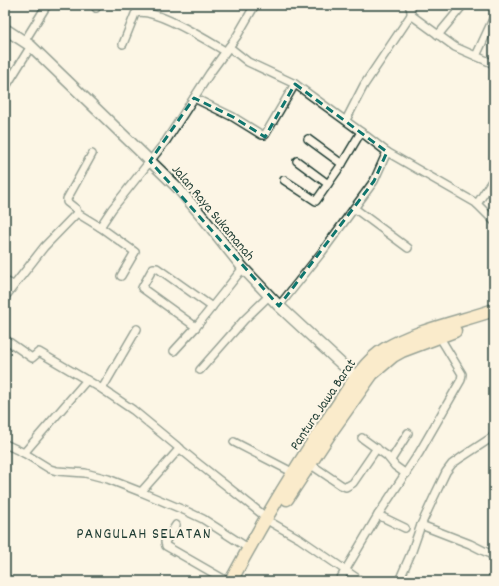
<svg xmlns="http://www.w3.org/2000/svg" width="499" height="586" font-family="Dekko,sans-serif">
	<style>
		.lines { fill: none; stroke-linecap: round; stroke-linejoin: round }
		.street-casing { stroke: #1f3d34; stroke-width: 10 }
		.secondary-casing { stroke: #1f3d34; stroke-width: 13 }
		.highway-casing { stroke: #1f3d34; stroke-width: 15 }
		.street { stroke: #fcf5e5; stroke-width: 7 }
		.secondary { stroke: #fcf5e5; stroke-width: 10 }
		.highway { stroke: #f9deab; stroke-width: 12 }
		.marked { fill: none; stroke: #0f766e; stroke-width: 3; stroke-dasharray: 8 5; stroke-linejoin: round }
		.labels { text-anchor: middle; stroke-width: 4; stroke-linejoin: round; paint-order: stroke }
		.street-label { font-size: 14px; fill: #1f3d34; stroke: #fcf5e5 }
		.quarter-label { font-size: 16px; letter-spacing: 1px; fill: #1f3d34; stroke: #fcf5e5 }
	</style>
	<rect width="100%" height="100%" fill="#fcf5e5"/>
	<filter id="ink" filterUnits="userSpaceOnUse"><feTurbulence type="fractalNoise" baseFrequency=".025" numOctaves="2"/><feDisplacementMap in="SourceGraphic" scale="8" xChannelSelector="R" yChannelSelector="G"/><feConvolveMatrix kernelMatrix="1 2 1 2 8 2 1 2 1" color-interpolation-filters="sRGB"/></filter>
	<g filter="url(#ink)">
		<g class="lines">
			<defs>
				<g id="street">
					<polyline points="96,8 98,5"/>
					<polyline points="411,15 455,47 494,64"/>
					<polyline points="438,35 463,5"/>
					<polyline points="24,42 47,5"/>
					<path d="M123,44l12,-30 1,-1c18,-6 72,28 89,38"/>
					<polyline points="229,47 248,62 295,84 361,132 387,152 476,203 494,221"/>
					<polyline points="476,56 494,17"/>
					<polyline points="5,88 31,46"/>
					<polyline points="194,98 233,117 262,135 265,135 295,84"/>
					<polyline points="346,120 364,85 411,15 411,11 409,5"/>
					<polyline points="308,139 342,164"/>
					<polyline points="297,161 328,184"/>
					<polyline points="284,180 316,201 342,164 361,132"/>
					<polyline points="477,204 494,178"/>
					<polyline points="354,208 408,248"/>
					<polyline points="77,213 76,209 67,202 67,199 92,154"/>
					<polyline points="100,227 135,252 121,276"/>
					<polyline points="5,281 13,285"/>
					<polyline points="5,297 44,247 77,213 100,227 112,209 166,141 210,73 237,36 255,5"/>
					<polyline points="279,306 322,252 374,181 387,152"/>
					<polyline points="196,327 142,288 153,268 157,268 212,307"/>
					<polyline points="5,339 32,358 39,352 102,389 133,410 195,461 267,518"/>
					<polyline points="174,351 196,327 243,268"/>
					<polyline points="200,370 244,320 269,296"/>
					<polyline points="102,389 137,329"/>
					<polyline points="362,438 387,456 395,466 406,474"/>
					<polyline points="234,442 294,473"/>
					<polyline points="5,444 24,453 50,469 57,471 85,473 108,479 141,492 186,511 203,519 248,548"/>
					<polyline points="24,453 87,380"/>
					<polyline points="391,460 408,433"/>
					<polyline points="310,464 341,485 346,487 353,483 377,448"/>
					<polyline points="141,492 180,448"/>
					<polyline points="378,515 405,528"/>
					<polyline points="272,523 300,539 361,581"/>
					<polyline points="176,525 165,542 166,546 227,581"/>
					<polyline points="421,525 470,544 494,556"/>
					<polyline points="339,581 378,515 419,453 461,380 462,374 439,336"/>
					<polyline points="399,581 412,551 421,525 434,497 446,472 452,464 462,457 494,436"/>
				</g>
				<polyline id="secondary" points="5,29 31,46 177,187 201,215 243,268 279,306 362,383"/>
				<g id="highway">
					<polyline points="287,499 333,429 372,374 393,356 402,351 455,331"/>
					<path d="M231,581c31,-58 65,-115 102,-169 15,-22 29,-49 52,-63 32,-19 74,-27 109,-39"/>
				</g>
			</defs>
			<!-- street casing -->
			<use href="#street" class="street-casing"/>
			<!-- secondary casing -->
			<use href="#secondary" class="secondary-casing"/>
			<!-- highway casing -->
			<use href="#highway" class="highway-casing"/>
			<!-- street -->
			<use href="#street" class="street"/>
			<!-- secondary -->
			<use href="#secondary" class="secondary"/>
			<!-- highway -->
			<use href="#highway" class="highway"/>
		</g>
	</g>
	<!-- marked area -->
	<path d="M0 0H499V586H0ZM295,84l92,68 -13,29 -95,125 -129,-145 44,-63 39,19 32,20z" fill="#fcf5e5" fill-opacity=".55" fill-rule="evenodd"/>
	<path class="marked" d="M295,84l92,68 -13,29 -95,125 -129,-145 44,-63 39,19 32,20z"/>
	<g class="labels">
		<!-- street labels -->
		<g class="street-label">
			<text transform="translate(214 212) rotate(50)" y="5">Jalan Raya Sukamanah</text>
			<text transform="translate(322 404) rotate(-56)" y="5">Pantura Jawa Barat</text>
		</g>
		<!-- quarter labels -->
		<g class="quarter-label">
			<text x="144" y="538">PANGULAH SELATAN</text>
		</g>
	</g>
	<!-- margin -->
	<rect width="499" height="586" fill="none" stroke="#fcf5e5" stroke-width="20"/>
	<rect x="10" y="10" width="479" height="566" fill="none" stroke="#1f3d34" stroke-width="1.5" filter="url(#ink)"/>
</svg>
